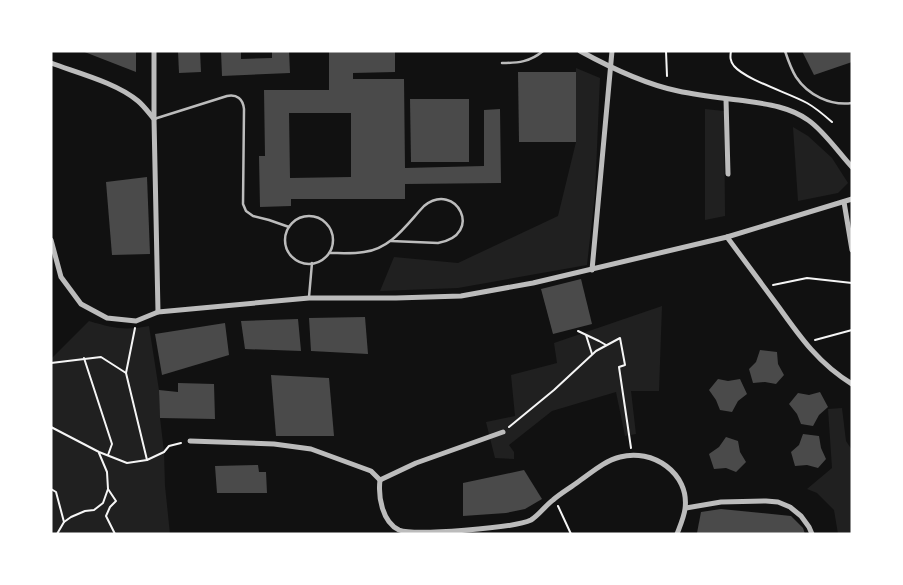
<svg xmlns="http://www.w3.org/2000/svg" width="903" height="585" font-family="Poppins,sans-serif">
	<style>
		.green { fill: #202020 }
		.building { fill: #4a4a4a; fill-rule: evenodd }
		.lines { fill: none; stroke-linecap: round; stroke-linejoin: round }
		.path { stroke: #f5f5f5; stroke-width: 2 }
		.service { stroke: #bcbcbc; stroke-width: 2.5 }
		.minor { stroke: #bcbcbc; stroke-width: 5 }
	</style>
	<rect width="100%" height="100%" fill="#111"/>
	<!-- green -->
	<g class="green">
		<polygon points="576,68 600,78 595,194 587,265 458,288 380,291 394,257 458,263 558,216 576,142"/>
		<polygon points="705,109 724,111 725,216 705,220"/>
		<polygon points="793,127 808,136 832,158 848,183 838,193 798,201"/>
		<polygon points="662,306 659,391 631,391 636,434 625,436 616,392 552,411 509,445 514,452 514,459 495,458 486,422 515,416 511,375 557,363 554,343"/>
		<path d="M89,321c24,7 35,10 60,5l10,64 1,28 4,34 1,34 5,48h-119v-175z"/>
		<polygon points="842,408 846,441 852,450 852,534 838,534 834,510 817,493 807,489 832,468 828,409"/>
	</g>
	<!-- building -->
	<g class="building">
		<polygon points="82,51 136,51 136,72"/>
		<polygon points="178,51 200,51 201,72 179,73"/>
		<polygon points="221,51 241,51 241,59 272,58 272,51 289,51 290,73 222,76"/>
		<path d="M329,51h66v21l-42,1v6h51l1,89 79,-2v-56l16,-1 1,74 -96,1v15h-114v7l-31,1 -1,-51h6l-1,-66h65zM289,113h62v64l-61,1z"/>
		<polygon points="802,51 852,51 852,62 814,75"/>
		<polygon points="518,72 576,72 576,142 519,142"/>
		<polygon points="410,99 469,99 469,162 411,162"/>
		<polygon points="147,177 150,254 112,255 106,182"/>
		<polygon points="581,279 592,324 553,334 541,289"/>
		<polygon points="365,317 368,354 311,351 309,318"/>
		<polygon points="298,319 301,351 245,349 241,321"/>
		<polygon points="225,323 229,355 162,375 155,334"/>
		<polygon points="760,350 777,352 778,364 784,375 776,384 765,382 753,383 749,369 756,362"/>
		<polygon points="271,375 329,378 334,436 276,436"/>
		<polygon points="718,379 728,381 740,379 747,394 738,401 732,412 720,410 716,400 709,390"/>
		<polygon points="178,383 214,384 215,419 160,418 159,390 178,392"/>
		<polygon points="820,392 828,407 819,415 813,426 801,424 797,414 789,404 798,393 809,395"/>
		<polygon points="803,434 819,436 821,448 826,459 818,468 807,465 795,466 791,452 799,445"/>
		<polygon points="726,437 738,441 740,452 746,462 736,472 726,468 714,469 709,454 719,447"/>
		<polygon points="258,465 259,472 266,472 267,493 217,493 215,466"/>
		<polygon points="524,470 542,499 525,509 506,513 463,516 463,483"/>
		<polygon points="721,509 791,516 803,528 805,534 708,534 697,533 701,512"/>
	</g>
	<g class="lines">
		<!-- path -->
		<g class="path">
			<polyline points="666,51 667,76"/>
			<path d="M731,51c-1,6 -1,10 3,15 12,14 55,27 73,37 9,5 17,12 25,19"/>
			<polyline points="773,285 807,278 852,283"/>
			<polyline points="578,331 599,341 606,345"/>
			<polyline points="586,335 592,354"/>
			<polyline points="815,340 852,330"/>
			<polyline points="84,358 112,444 108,455"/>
			<polyline points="51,363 101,357 126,373 135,328"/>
			<polyline points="126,373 147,460"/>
			<polyline points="51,427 99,452 127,463 147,460 164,452 169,446 181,443"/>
			<polyline points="509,427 554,390 596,351 620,338 625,365 619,367 631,448"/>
			<polyline points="99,453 107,472 108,489 116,501 110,507 106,516 115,534"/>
			<polyline points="51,489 56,492 64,522 57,534"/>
			<polyline points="558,506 571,534"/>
			<polyline points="64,522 71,517 85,511 94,510 103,503 108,489"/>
		</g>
		<!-- service -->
		<g class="service">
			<path d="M785,51c3,9 6,18 11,26 12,18 34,29 56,26"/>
			<path d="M502,63c16,0 28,-1 41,-12"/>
			<path d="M154,119l73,-23c10,-2 16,3 17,13l-1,95 3,7 7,5 16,4 20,7"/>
			<circle cx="309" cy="240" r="24"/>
			<path d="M329,253c11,0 23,1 35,-1 27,-3 43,-28 60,-46 32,-26 61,29 14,37l-47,-2"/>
			<polyline points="309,297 312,263"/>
		</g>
		<!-- minor -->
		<g class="minor">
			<polyline points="154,51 154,119 158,312"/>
			<path d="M580,51c31,17 64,33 98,40 23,5 46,7 68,10 21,3 44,6 62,19 15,10 31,33 44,47"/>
			<path d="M51,63c27,10 66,20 87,38 6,5 11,12 16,18"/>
			<polyline points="726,99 728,174"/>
			<polyline points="844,202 852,250"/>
			<path d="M727,237c17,23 34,46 51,69 22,31 41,58 74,78"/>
			<polyline points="51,240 61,277 81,304 107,318 136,321 158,312 309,298 396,298 461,296 533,283 727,237 852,199"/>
			<polyline points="592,270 612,51"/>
			<polyline points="190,441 274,444 311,449 371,471 380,480"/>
			<path d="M380,480c-2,16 2,42 19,50 15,6 116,-2 132,-10 7,-4 15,-15 22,-20 8,-7 17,-12 25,-18 13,-9 26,-21 42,-25 32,-9 70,16 65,52 -1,8 -5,17 -8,25"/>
			<polyline points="380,480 416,463 503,432"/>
			<polyline points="686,508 721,502 766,501 778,502 790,507 801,516 809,527 812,534"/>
		</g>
	</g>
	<!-- border -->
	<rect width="903" height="585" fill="none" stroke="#ffffff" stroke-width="105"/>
</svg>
